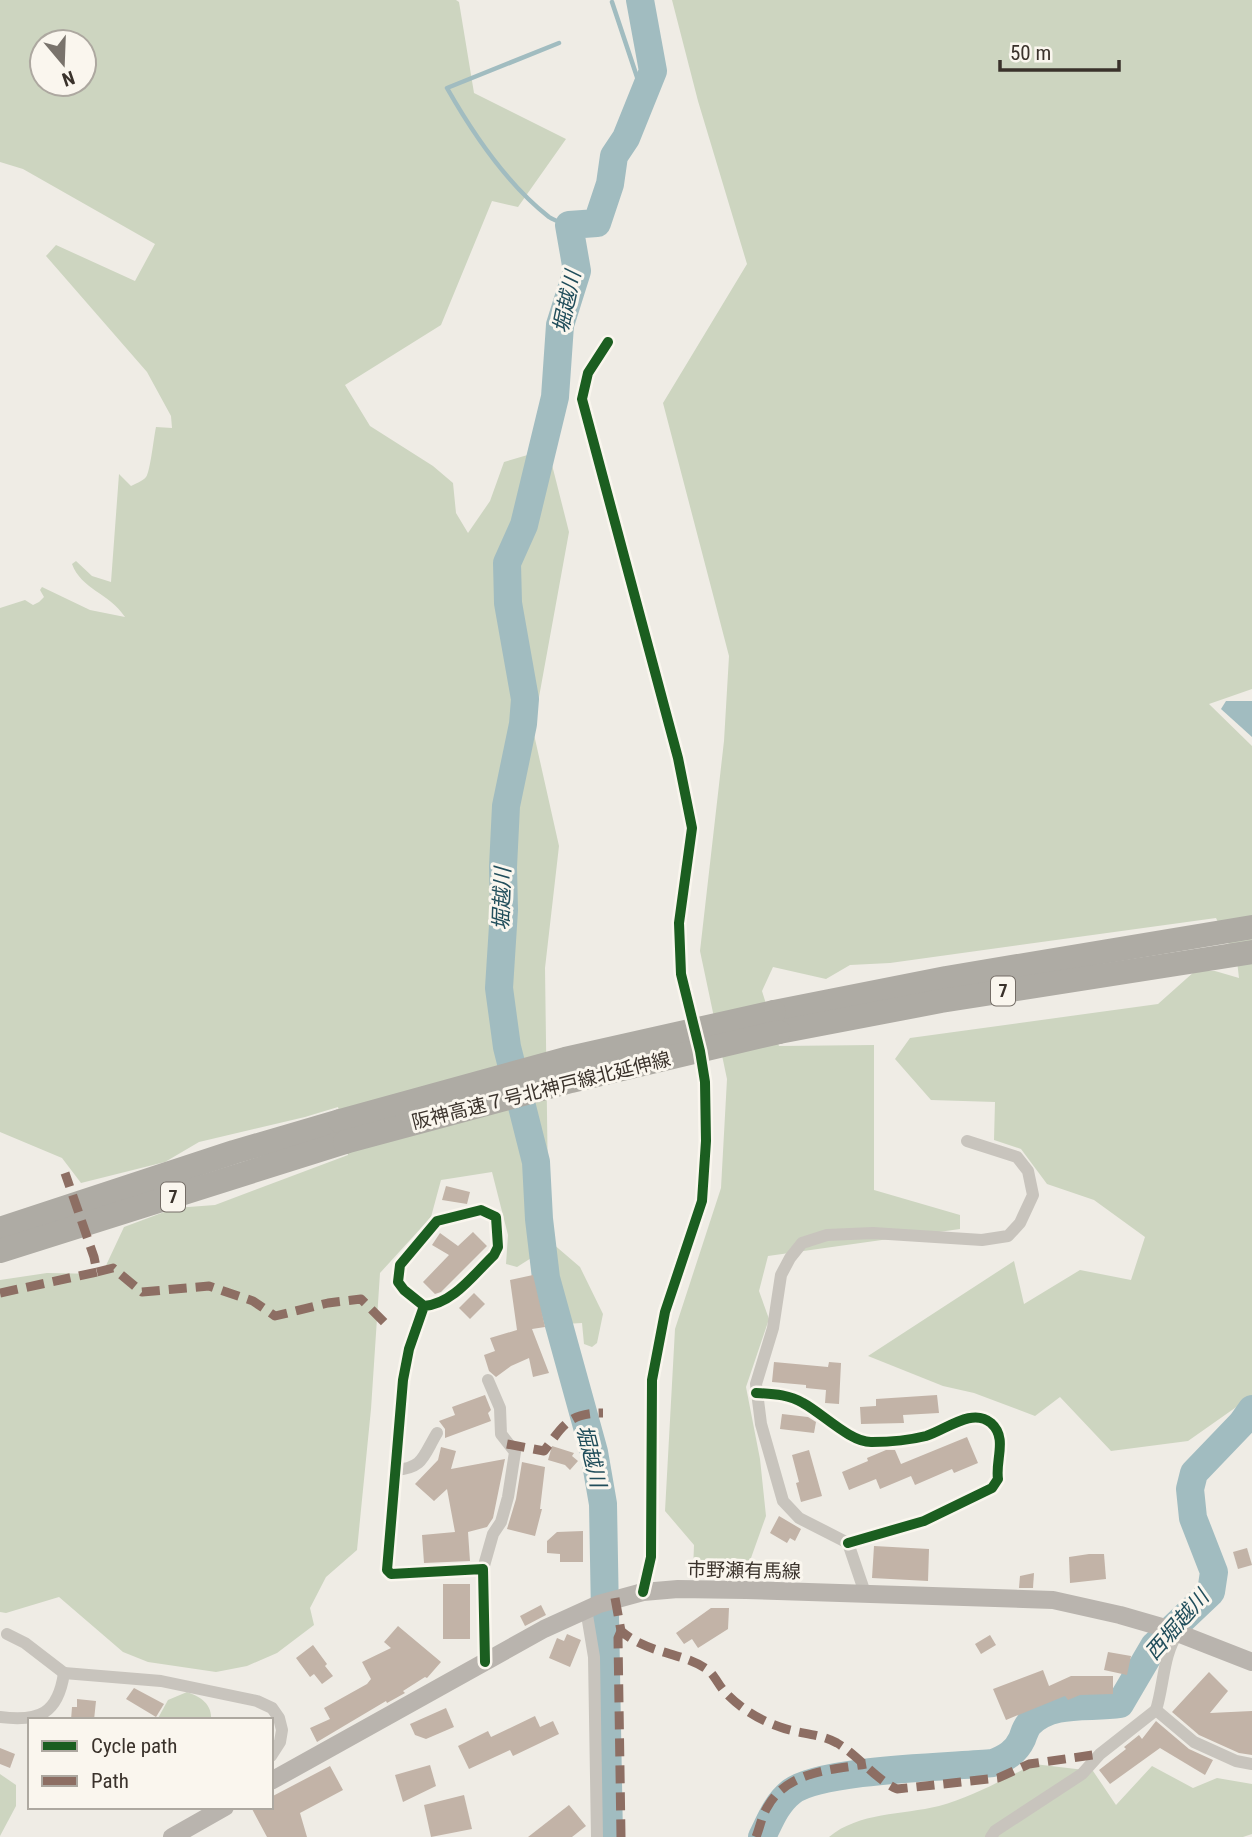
<svg xmlns="http://www.w3.org/2000/svg" width="1252" height="1837" font-family="'Roboto Condensed','Noto Sans JP',sans-serif">
	<style>
		.green { fill: #cdd5c0; fill-rule: evenodd }
		.water { fill: #a1bcc0 }
		.lines { fill: none; stroke-linecap: round; stroke-linejoin: round }
		.stream { stroke: #a1bcc0; stroke-width: 4.5 }
		.river { stroke: #a1bcc0; stroke-width: 28 }
		.building { fill: #c2b3a7 }
		.street { stroke: #c8c4bd; stroke-width: 12 }
		.secondary { stroke: #b9b4ae; stroke-width: 18 }
		.highway { stroke: #aeaba4; stroke-width: 24 }
		.highway-bridge { stroke: #aeaba4; stroke-width: 24 }
		.quiet { stroke: #8d6e63; stroke-width: 9; stroke-dasharray: 18 9; stroke-linecap: butt }
		.cycleway-casing { stroke: #faf6ee; stroke-width: 15 }
		.cycleway { stroke: #1b5e20; stroke-width: 10 }
		.labels { text-anchor: middle; stroke-width: 6; stroke-linejoin: round; paint-order: stroke }
		.shield { fill: #faf6ee; stroke: #746d66; stroke-width: 2 }
		.shield-label { font-size: 18px; font-weight: bold; fill: #3a322b }
		.street-label { font-size: 19px; fill: #3a322b; stroke: #faf6ee }
		.water-label { font-size: 21px; font-style: italic; fill: #214e5b; stroke: #faf6ee }
	</style>
	<rect width="100%" height="100%" fill="#efece5"/>
	<!-- green -->
	<g class="green">
		<path d="M0,0h456l3,2 15,91 92,46 -48,68 -26,-6 -51,124 -96,60 25,41 63,40 20,17 3,30 12,20 22,-32 14,-39 44,-13 21,83 -36,198 26,116 -14,122 3,219 4,56 28,24 23,47 -6,29 -5,4 -8,-3 -2,-21 -17,1 -29,-69 -19,12 -11,-3 2,-29 -16,-63 -51,8 -10,37 -51,56 -9,136 -14,141 -31,27 -16,31 4,17 -37,28 -30,13 -31,6 -68,-10 -25,-10 -64,-55 -53,16 -6,-1v-332l47,-7 55,1 22,-47 51,-19 40,-3 133,-50 -10,-48 -33,10 -106,25 -34,20 -84,21 -19,-25 -62,-26v-524l25,-8 8,5 6,-3 5,-5 -4,-7 2,-3 48,23 35,7c-16,-24 -44,-28 -53,-53l4,-3 16,15 19,6 8,-108 12,12c4,-2 12,-5 15,-9 4,-4 8,-41 10,-50l16,1 -1,-12 -24,-44 -101,-116 10,-11 79,36 20,-37 -132,-75 -23,-7zM42,42h42v42h-42z"/>
		<polygon points="672,0 1252,0 1252,689 1209,704 1252,746 1252,1396 1188,1441 1111,1451 1060,1397 1035,1416 974,1393 943,1386 868,1356 1014,1261 1024,1304 1080,1270 1131,1280 1145,1237 1094,1200 1047,1184 1021,1149 994,1140 995,1102 931,1100 895,1059 910,1038 1158,1004 1195,971 1215,971 1239,978 1237,961 1216,918 890,963 850,965 826,979 773,967 762,991 779,1046 874,1045 874,1190 960,1215 960,1229 768,1256 759,1291 769,1319 746,1387 760,1459 766,1516 746,1572 693,1571 694,1545 665,1511 675,1329 721,1188 727,1079 700,951 724,741 729,656 663,403 747,264 698,101"/>
		<path d="M187,1692c14,5 25,12 24,28h-54l11,-20z"/>
		<path d="M1034,1764l59,7 23,34 36,-39 41,22 24,-10 35,6v50l-9,3h-414c30,-25 73,-22 110,-31 33,-9 65,-27 95,-42z"/>
		<polygon points="0,1774 16,1785 16,1806 0,1836"/>
	</g>
	<!-- water -->
	<polygon class="water" points="1226,701 1252,701 1252,737 1221,709"/>
	<g class="lines">
		<!-- stream -->
		<g class="stream">
			<polyline points="612,2 643,95"/>
			<path d="M559,43l-112,45c25,44 61,97 102,129 6,4 14,6 20,8"/>
		</g>
		<!-- river -->
		<g class="river">
			<polyline points="609,1837 603,1504 594,1452 546,1278 539,1219 536,1162 507,1047 499,988 504,910 503,867 506,806 523,724 525,699 508,603 507,563 524,525 555,397 560,325 577,271 569,225 597,223 610,184 614,156 626,138 653,71 640,0"/>
			<path d="M762,1837c8,-16 14,-33 29,-45 29,-23 159,-25 202,-29 13,-5 23,-11 29,-24 2,-5 3,-10 7,-15 24,-24 61,-15 91,-20l34,-58 57,-54 3,-20 -21,-54 -3,-29 4,-16 48,-50 10,-14"/>
		</g>
	</g>
	<!-- building -->
	<g class="building">
		<polygon points="446,1186 470,1192 467,1204 442,1200"/>
		<polygon points="473,1232 487,1246 441,1292 435,1294 423,1282 449,1255 432,1245 440,1233 458,1246"/>
		<polygon points="533,1275 545,1327 532,1329 549,1373 533,1377 529,1358 511,1366 496,1377 489,1371 484,1355 495,1351 490,1338 517,1330 510,1280"/>
		<polygon points="474,1293 485,1304 470,1319 459,1308"/>
		<polygon points="774,1362 828,1367 829,1362 841,1363 839,1404 825,1403 826,1390 806,1388 806,1385 772,1382"/>
		<polygon points="485,1395 491,1410 488,1413 491,1421 445,1438 445,1429 439,1421 455,1415 452,1407"/>
		<polygon points="937,1395 939,1413 903,1415 904,1423 861,1424 860,1407 876,1406 876,1399"/>
		<polygon points="782,1414 808,1417 816,1422 814,1433 780,1429"/>
		<polygon points="967,1437 978,1463 954,1473 952,1469 915,1485 911,1476 880,1489 876,1479 849,1490 842,1472 868,1461 867,1458 886,1450 895,1450 901,1464"/>
		<polygon points="552,1446 574,1453 572,1456 578,1461 570,1470 565,1465 548,1460"/>
		<polygon points="441,1447 456,1451 451,1469 505,1459 493,1518 487,1527 468,1532 470,1561 424,1563 422,1535 455,1532 447,1489 434,1501 415,1484 438,1460"/>
		<polygon points="809,1450 822,1496 801,1502 796,1483 799,1482 792,1455"/>
		<polygon points="522,1462 545,1467 540,1509 542,1509 535,1536 507,1529 516,1499"/>
		<polygon points="779,1516 801,1529 795,1541 790,1538 787,1543 770,1533"/>
		<polygon points="583,1531 583,1562 560,1562 560,1554 547,1553 547,1541 557,1532"/>
		<polygon points="874,1546 929,1549 928,1581 872,1578"/>
		<polygon points="1247,1548 1252,1565 1238,1569 1233,1552"/>
		<polygon points="1089,1554 1104,1554 1106,1579 1070,1583 1069,1557"/>
		<polygon points="1034,1573 1033,1588 1019,1588 1020,1576"/>
		<rect x="443" y="1584" width="27" height="55"/>
		<polygon points="541,1605 546,1615 525,1626 520,1616"/>
		<polygon points="711,1608 729,1608 728,1629 698,1648 692,1639 684,1644 676,1633"/>
		<polygon points="398,1626 441,1662 427,1678 425,1677 403,1691 405,1693 387,1703 386,1701 317,1742 310,1728 330,1719 324,1708 367,1684 371,1679 362,1662 391,1648 384,1642"/>
		<polygon points="567,1634 581,1640 570,1667 549,1658 557,1638 564,1641"/>
		<polygon points="990,1635 996,1645 981,1654 975,1644"/>
		<polygon points="313,1645 327,1664 325,1666 333,1676 322,1684 314,1674 310,1677 296,1658"/>
		<polygon points="1108,1652 1131,1656 1127,1675 1104,1670"/>
		<polygon points="1043,1670 1049,1686 1071,1676 1113,1676 1113,1694 1080,1695 1068,1700 1065,1696 1006,1720 993,1689"/>
		<polygon points="1209,1672 1228,1691 1210,1713 1252,1711 1252,1755 1239,1753 1199,1735 1172,1712"/>
		<polygon points="134,1688 164,1704 156,1717 126,1699"/>
		<polygon points="77,1699 96,1701 94,1720 71,1720 72,1707 77,1707"/>
		<polygon points="446,1708 454,1727 426,1739 415,1735 410,1724"/>
		<polygon points="535,1716 540,1727 553,1721 559,1734 513,1756 510,1750 469,1769 458,1746 488,1731 491,1737"/>
		<polygon points="1156,1721 1189,1749 1213,1760 1205,1775 1160,1748 1110,1784 1099,1770 1126,1749 1124,1747 1139,1735 1142,1739"/>
		<polygon points="0,1748 15,1754 10,1768 0,1764"/>
		<polygon points="430,1765 436,1786 403,1802 395,1775"/>
		<polygon points="330,1766 343,1790 300,1813 307,1837 267,1837 251,1807 271,1807 271,1797"/>
		<polygon points="464,1795 472,1829 431,1837 424,1805"/>
		<polygon points="569,1805 586,1826 572,1837 528,1837"/>
	</g>
	<g class="lines">
		<!-- street -->
		<g class="street">
			<polyline points="608,342 588,373 582,399 678,758 692,828 679,923 681,974 700,1051 705,1082 706,1141 702,1201 665,1312 652,1380 651,1557 643,1592"/>
			<path d="M424,1306l-20,-16 -6,-8 2,-17 37,-44 44,-11 15,7 2,30 -4,8c-20,19 -41,49 -70,51l-15,43 -6,31 -16,190 4,4 92,-5 2,93"/>
			<path d="M756,1393c16,1 32,1 47,10 19,10 48,40 69,39 17,0 38,-2 54,-6 20,-6 46,-29 65,-13 17,15 4,37 7,56l-6,9 -68,33 -76,22"/>
			<path d="M395,1470c29,-2 28,-14 42,-37"/>
			<polyline points="483,1569 493,1534 501,1522 508,1497 515,1452 501,1434 500,1408 488,1380"/>
			<polyline points="865,1593 848,1543 799,1518 783,1501 761,1424 756,1384 773,1328 781,1275 790,1258 802,1243 827,1235 873,1233 982,1240 1008,1236 1020,1223 1033,1195 1028,1171 1017,1157 967,1141"/>
			<polyline points="586,1609 594,1657 597,1837"/>
			<path d="M1178,1633c-15,21 -14,52 -22,77l38,32 42,19 16,3"/>
			<polyline points="7,1634 25,1643 64,1673"/>
			<path d="M0,1717c39,5 58,-3 64,-44l97,8 96,20 15,7 7,10 3,12 -2,12 -9,14"/>
			<polyline points="991,1837 995,1831 1082,1774 1100,1754 1156,1710"/>
		</g>
		<!-- secondary -->
		<g class="secondary">
			<polyline points="271,1781 544,1629 599,1604 643,1592 678,1589 746,1590 1053,1600 1120,1615 1165,1628 1252,1662"/>
			<polyline points="172,1837 225,1807"/>
		</g>
		<!-- highway -->
		<g class="highway">
			<polyline points="774,1012 946,978 1252,927"/>
			<polyline points="779,1032 941,1001 1252,952"/>
			<polyline points="0,1229 234,1152 340,1121"/>
			<polyline points="0,1251 345,1142"/>
		</g>
		<!-- highway-bridge -->
		<g class="highway-bridge">
			<polyline points="340,1121 565,1059 774,1012"/>
			<polyline points="345,1142 571,1081 779,1032"/>
		</g>
		<!-- quiet -->
		<g class="quiet">
			<polyline points="97,1272 113,1268 142,1292 209,1286 253,1301 275,1316 328,1303 361,1299 387,1325"/>
			<polyline points="0,1293 97,1272 94,1257 65,1173"/>
			<path d="M507,1444l37,7c19,-25 24,-38 59,-38"/>
			<path d="M615,1598l6,33c28,24 64,21 88,40 6,5 10,15 16,21 15,16 34,28 55,35 18,7 39,6 57,16 22,13 38,36 60,46l101,-11 31,-14 71,-10"/>
			<polyline points="621,1631 618,1638 621,1837"/>
			<path d="M756,1837c4,-10 6,-22 12,-31 20,-35 63,-36 98,-42"/>
		</g>
		<defs>
			<g id="cycleway">
				<polyline points="608,342 588,373 582,399 678,758 692,828 679,923 681,974 700,1051 705,1082 706,1141 702,1201 665,1312 652,1380 651,1557 643,1592"/>
				<path d="M424,1306l-20,-16 -6,-8 2,-17 37,-44 44,-11 15,7 2,30 -4,8c-20,19 -41,49 -70,51l-15,43 -6,31 -16,190 4,4 92,-5 2,93"/>
				<path d="M756,1393c16,1 32,1 47,10 19,10 48,40 69,39 17,0 38,-2 54,-6 20,-6 46,-29 65,-13 17,15 4,37 7,56l-6,9 -68,33 -76,22"/>
			</g>
		</defs>
		<!-- cycleway casing -->
		<use href="#cycleway" class="cycleway-casing"/>
		<!-- cycleway -->
		<use href="#cycleway" class="cycleway"/>
	</g>
	<g class="labels">
		<!-- shield labels -->
		<g class="shield">
			<rect x="991" y="976.5" width="24" height="29" rx="5"/>
			<rect x="161" y="1182.5" width="24" height="29" rx="5"/>
		</g>
		<g class="shield-label">
			<text x="1003" y="997">7</text>
			<text x="173" y="1203">7</text>
		</g>
		<!-- street labels -->
		<g class="street-label">
			<text transform="translate(541 1090) rotate(-14)" y="7">阪神高速７号北神戸線北延伸線</text>
			<text transform="translate(744 1570) rotate(1)" y="7">市野瀬有馬線</text>
		</g>
		<!-- water labels -->
		<g class="water-label">
			<text transform="translate(567 302) rotate(-78)" y="7">堀越川</text>
			<text transform="translate(502 899) rotate(-88)" y="7">堀越川</text>
			<text transform="translate(591 1456) rotate(76)" y="7">堀越川</text>
			<text transform="translate(1177 1625) rotate(-49)" y="7">西堀越川</text>
		</g>
	</g>
	<!-- legend -->
	<rect x="28" y="1718" width="245" height="91" fill="#faf6ee" stroke="#ada8a0" stroke-width="2"/>
	<rect x="42" y="1741" width="35" height="10" fill="#1b5e20" stroke="#ada8a0" stroke-width="2"/>
	<text x="91" y="1753" font-size="21" fill="#3a322b">Cycle path</text>
	<rect x="42" y="1776" width="35" height="10" fill="#8d6e63" stroke="#ada8a0" stroke-width="2"/>
	<text x="91" y="1788" font-size="21" fill="#3a322b">Path</text>
	<!-- north arrow -->
	<g transform="translate(63 63) rotate(161)"><circle r="33" fill="#faf6ee" stroke="#ada8a0" stroke-width="2"/>
	<path d="M0-5L12 26L0 18L-12 26Z" fill="#79736c"/>
	<text y="-10" font-size="19" font-weight="bold" text-anchor="middle" fill="#3a322b">N</text>
	</g>
	<!-- scale -->
	<path d="M1000 60v10h119v-10" fill="none" stroke="#3a322b" stroke-width="3.5"/>
	<text x="1010" y="60" font-size="21" fill="#3a322b" stroke="#faf6ee" stroke-width="5" paint-order="stroke">50 m</text>
</svg>
